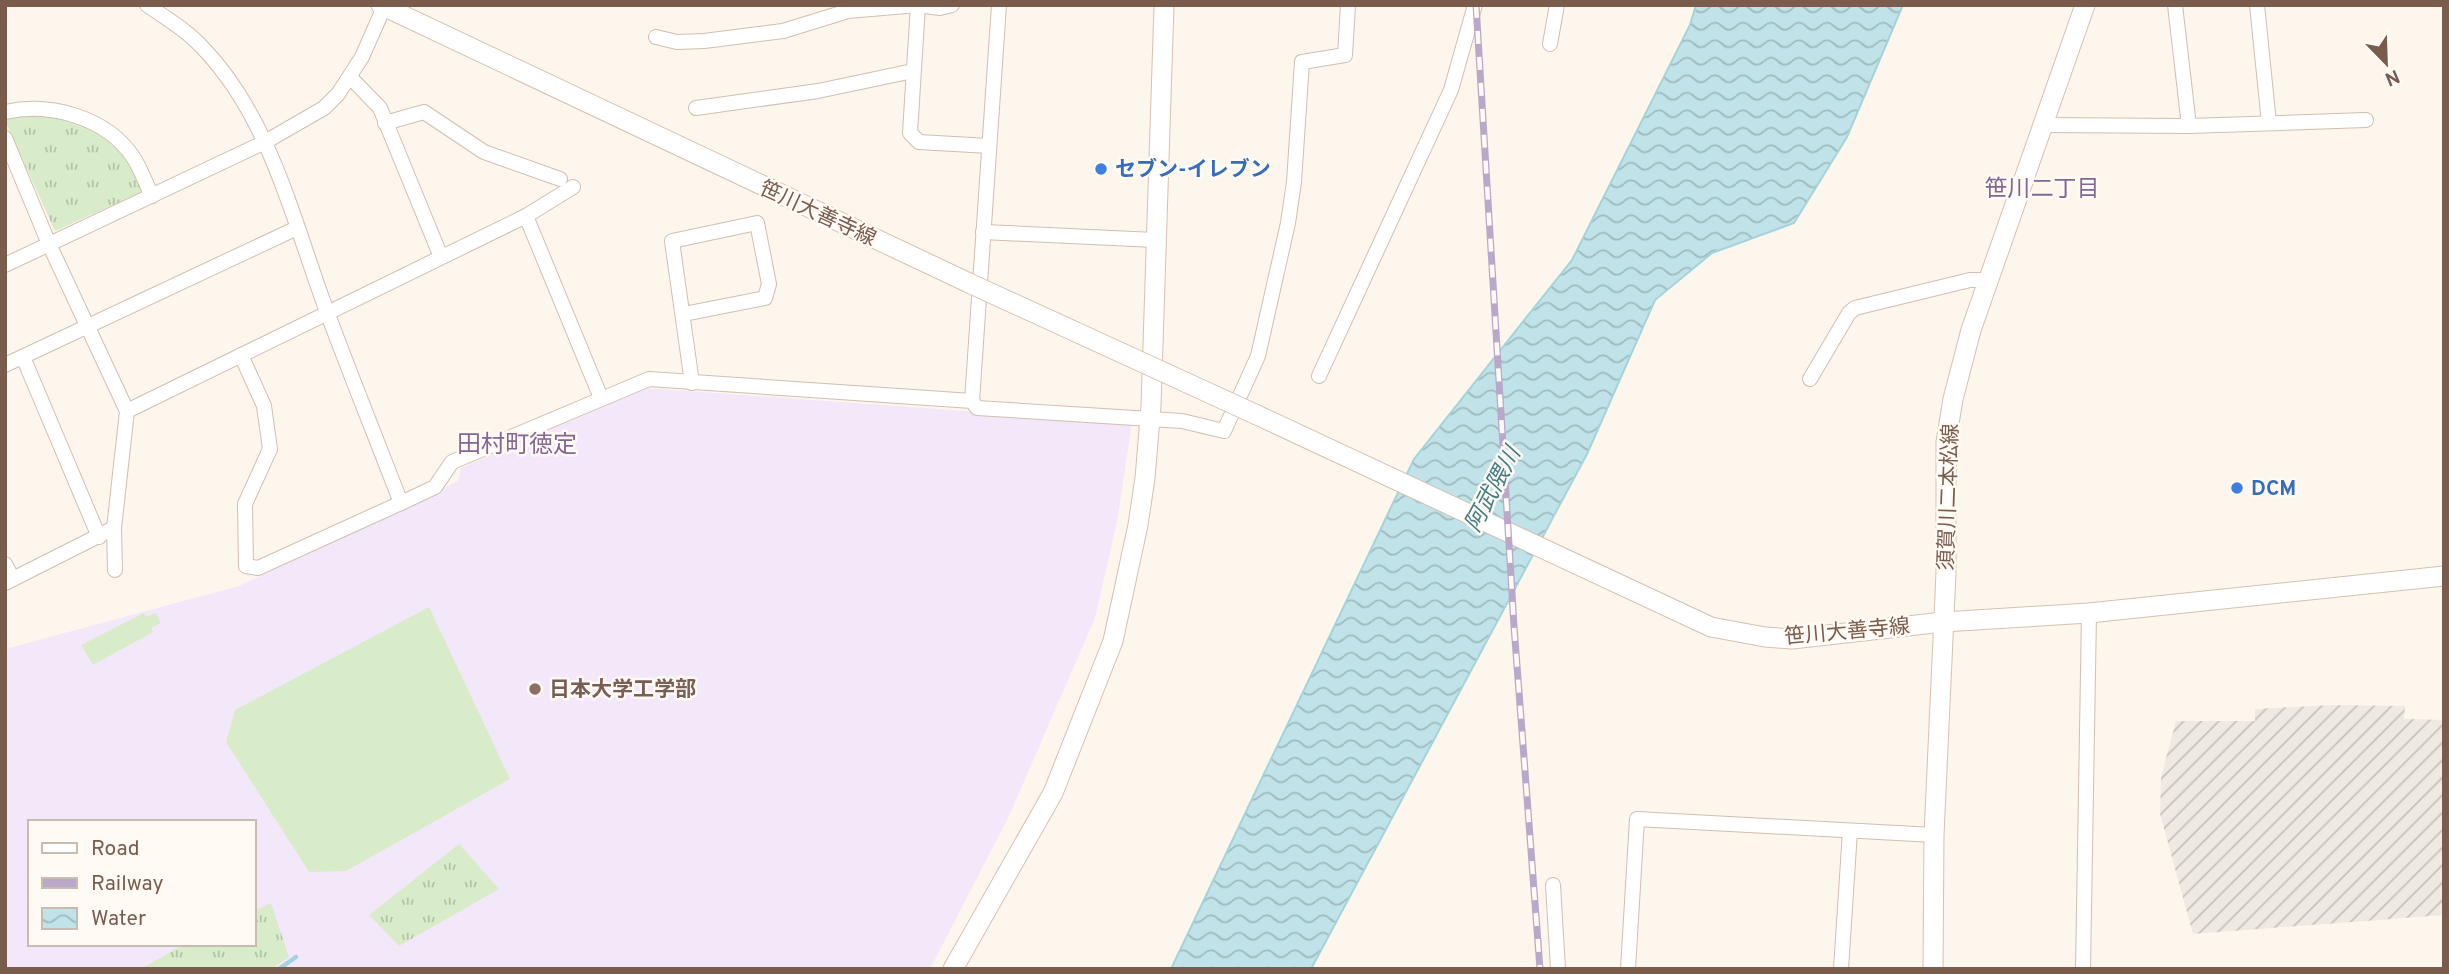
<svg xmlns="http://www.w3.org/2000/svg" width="2449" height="974" font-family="Overpass,'Noto Sans JP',sans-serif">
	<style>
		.industrial { fill: url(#industrial-furrows) }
		.education { fill: #f3e8fa; fill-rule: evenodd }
		.grass { fill: url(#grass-tufts) }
		.garden { fill: #d8ecc9 }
		.water { fill: url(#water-waves); stroke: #a5d3da; stroke-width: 2 }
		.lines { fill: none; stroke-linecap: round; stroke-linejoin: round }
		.stream { stroke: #a5d3da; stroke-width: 4.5 }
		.street-casing { stroke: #d1beb0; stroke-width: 16 }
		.secondary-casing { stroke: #d6c0b0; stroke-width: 21 }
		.street { stroke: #fff; stroke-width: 14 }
		.secondary { stroke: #fff; stroke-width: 19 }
		.rail-casing { stroke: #b9a8c9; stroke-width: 7 }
		.rail { stroke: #fffaf3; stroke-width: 4.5; stroke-dasharray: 13; stroke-linecap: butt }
		.secondary-bridge-casing { stroke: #d6c0b0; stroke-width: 21; stroke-linecap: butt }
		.secondary-bridge { stroke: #fff; stroke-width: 19 }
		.shop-dot { fill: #3f7fe0; stroke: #fffaf3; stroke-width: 2.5 }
		.education-dot { fill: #8d6e63; stroke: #fffaf3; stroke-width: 2.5 }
		.labels { text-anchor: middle; stroke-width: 5; stroke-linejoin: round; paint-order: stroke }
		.shop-label { font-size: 21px; font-weight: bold; fill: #366cbe; stroke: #fffaf3; text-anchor: start }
		.street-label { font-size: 21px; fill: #7a5c4d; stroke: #fffaf3 }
		.education-label { font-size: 21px; font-weight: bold; fill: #785e54; stroke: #fffaf3; text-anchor: start }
		.neighbourhood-label { font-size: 23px; fill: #846695; stroke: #fffaf3 }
		.water-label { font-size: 23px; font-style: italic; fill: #437c86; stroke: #fffaf3 }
		.quarter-label { font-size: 24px; fill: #846695; stroke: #fffaf3 }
	</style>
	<defs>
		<pattern id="industrial-furrows" width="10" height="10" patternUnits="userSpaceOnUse" patternTransform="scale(1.75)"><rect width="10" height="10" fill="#efe9e4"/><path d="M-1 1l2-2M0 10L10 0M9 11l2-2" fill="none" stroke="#c7c0bb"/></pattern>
		<pattern id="grass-tufts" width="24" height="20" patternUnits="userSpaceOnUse" patternTransform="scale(1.75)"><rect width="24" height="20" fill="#d8ecc9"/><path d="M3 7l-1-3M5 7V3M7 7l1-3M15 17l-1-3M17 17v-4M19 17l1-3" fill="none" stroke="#b4c2a5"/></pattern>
		<pattern id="water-waves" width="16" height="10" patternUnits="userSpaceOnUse" patternTransform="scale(1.75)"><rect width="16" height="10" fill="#bfe3e8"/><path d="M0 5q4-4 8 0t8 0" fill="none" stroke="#a0bbbe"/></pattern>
	</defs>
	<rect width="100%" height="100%" fill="#fdf6ec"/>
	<!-- industrial -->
	<polygon class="industrial" points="2332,705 2405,706 2404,719 2444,720 2444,915 2193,934 2160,814 2161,777 2176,721 2255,721 2255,709"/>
	<!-- education -->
	<path class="education" d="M647,388l485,35 -15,99 -22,96 -86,198 -79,153h-925v-320l234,-63 219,-105 3,-13zM30,822h224v122h-224z"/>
	<!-- grass -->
	<g class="grass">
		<path d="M31,114c40,5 82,12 102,52 4,8 6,18 9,26l-87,39 -50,-110v-2z"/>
		<polygon points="459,844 499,889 399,946 369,915"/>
		<polygon points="271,903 289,957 271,969 141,969 184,944 254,944 254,911"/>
	</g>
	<!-- garden -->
	<g class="garden">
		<polygon points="429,607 510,779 346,871 309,872 226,742 235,710"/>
		<polygon points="144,613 146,617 156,613 161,623 151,628 153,632 93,665 81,645"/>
	</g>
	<!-- water -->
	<polygon class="water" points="1696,5 1903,5 1847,137 1794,223 1712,253 1655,300 1587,454 1311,969 1171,969 1414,459 1572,260 1690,25"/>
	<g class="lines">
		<!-- stream -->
		<polyline class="stream" points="279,969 296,957"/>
		<defs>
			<g id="street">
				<path d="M147,5c19,13 39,25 55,42 68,70 91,173 124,262 24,65 50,129 75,194l34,-16 17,-25 197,-83 323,22 5,7 205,13 42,10 34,-75 30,-133 6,-41 8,-120 43,-7 3,-50"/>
				<polyline points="918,5 910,133 919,142 989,146"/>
				<polyline points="2175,5 2189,126"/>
				<polyline points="2257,5 2269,123"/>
				<polyline points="656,37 677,42 704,41 783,31 848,11 918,5 940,8 952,5"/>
				<polyline points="1550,44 1557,5"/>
				<polyline points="350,77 380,108 441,257"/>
				<polyline points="696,108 818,91 913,71"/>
				<path d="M5,112c45,-10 101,5 128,45 8,12 13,27 19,39"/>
				<polyline points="385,123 424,112 484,152 560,179"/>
				<polyline points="2043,125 2189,126 2366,120"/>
				<polyline points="5,138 49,244 127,411"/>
				<polyline points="526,216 601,398"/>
				<polyline points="983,232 1155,240"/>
				<polyline points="5,265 265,142 324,108 338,94 362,57 385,5"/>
				<polyline points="684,314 765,298 769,284 757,223 672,241 692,383"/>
				<polyline points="241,355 264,406 270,449 245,504 246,566 258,568 401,503"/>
				<polyline points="23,357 99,537"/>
				<polyline points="5,365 297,228"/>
				<polyline points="1319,376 1451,90 1475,5"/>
				<polyline points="1810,379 1849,313 1855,308 1970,280 1989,280"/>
				<polyline points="972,401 999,5"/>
				<polyline points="114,528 115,570"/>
				<polyline points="5,564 13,579"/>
				<polyline points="5,583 114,528 127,411 526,216 573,187"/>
				<polyline points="1553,885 1558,969"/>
				<polyline points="1628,969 1637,819 1934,835"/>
				<polyline points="1841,969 1850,831"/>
				<polyline points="2083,969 2089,613"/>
			</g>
			<g id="secondary">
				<polyline points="381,5 969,283"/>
				<polyline points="1257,415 1711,627 1765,637 1792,639 1943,622 2089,613 2444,576"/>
				<polyline points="953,969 1053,793 1113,641 1138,525 1145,478 1151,406 1164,5"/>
				<polyline points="1933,969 1934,835 1946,573 1946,442 1953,399 1971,330 2085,5"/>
			</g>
		</defs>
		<!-- street casing -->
		<use href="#street" class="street-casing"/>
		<!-- secondary casing -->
		<use href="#secondary" class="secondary-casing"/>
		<!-- street -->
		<use href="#street" class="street"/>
		<!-- secondary -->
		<use href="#secondary" class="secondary"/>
		<defs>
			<polyline id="rail" points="1476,5 1514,626 1540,969"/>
		</defs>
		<!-- rail casing -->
		<use href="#rail" class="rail-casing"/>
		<!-- rail -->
		<use href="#rail" class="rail"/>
		<defs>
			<polyline id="secondary-bridge" points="969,283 1257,415"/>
		</defs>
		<!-- secondary-bridge casing -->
		<use href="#secondary-bridge" class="secondary-bridge-casing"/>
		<!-- secondary-bridge -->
		<use href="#secondary-bridge" class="secondary-bridge"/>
	</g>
	<!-- markers -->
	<g class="shop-dot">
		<circle cx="1101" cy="169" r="7"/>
		<circle cx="2237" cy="488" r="7"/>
	</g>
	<circle class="education-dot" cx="535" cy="689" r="7"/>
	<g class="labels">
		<!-- shop labels -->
		<g class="shop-label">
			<text x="1115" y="176">セブン-イレブン</text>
			<text x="2251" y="495">DCM</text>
		</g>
		<!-- street labels -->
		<g class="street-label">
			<text transform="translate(818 213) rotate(25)" y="7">笹川大善寺線</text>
			<text transform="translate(1948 497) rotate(-88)" y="7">須賀川二本松線</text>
			<text transform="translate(1847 631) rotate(-5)" y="7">笹川大善寺線</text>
		</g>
		<!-- education labels -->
		<g class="education-label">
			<text x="549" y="696">日本大学工学部</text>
		</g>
		<!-- neighbourhood labels -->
		<g class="neighbourhood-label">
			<text x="2042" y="196">笹川二丁目</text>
		</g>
		<!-- water labels -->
		<g class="water-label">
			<text transform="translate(1492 489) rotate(-62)" y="8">阿武隈川</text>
		</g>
		<!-- quarter labels -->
		<g class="quarter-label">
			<text x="517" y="452">田村町徳定</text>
		</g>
	</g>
	<!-- border -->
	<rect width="2449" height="974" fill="none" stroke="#7a5c4d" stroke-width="14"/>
	<!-- legend -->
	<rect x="28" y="820" width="228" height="126" fill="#fffaf3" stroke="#cabbb1" stroke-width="2"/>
	<rect x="42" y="843" width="35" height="10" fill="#ffffff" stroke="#cabbb1" stroke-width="2"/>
	<text x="91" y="855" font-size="21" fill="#7a5c4d">Road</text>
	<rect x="42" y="878" width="35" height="10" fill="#b9a8c9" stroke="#cabbb1" stroke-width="2"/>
	<text x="91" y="890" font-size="21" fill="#7a5c4d">Railway</text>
	<rect x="42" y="908" width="35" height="21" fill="url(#water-waves)" stroke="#cabbb1" stroke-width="2"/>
	<text x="91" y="925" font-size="21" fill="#7a5c4d">Water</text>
	<!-- north arrow -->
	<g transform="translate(2386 63) rotate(157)" stroke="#fffaf3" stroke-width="5" paint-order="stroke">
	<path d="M0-5L12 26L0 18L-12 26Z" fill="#7a5c4d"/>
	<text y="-10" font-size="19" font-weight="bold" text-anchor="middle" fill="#7a5c4d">N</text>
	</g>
</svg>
